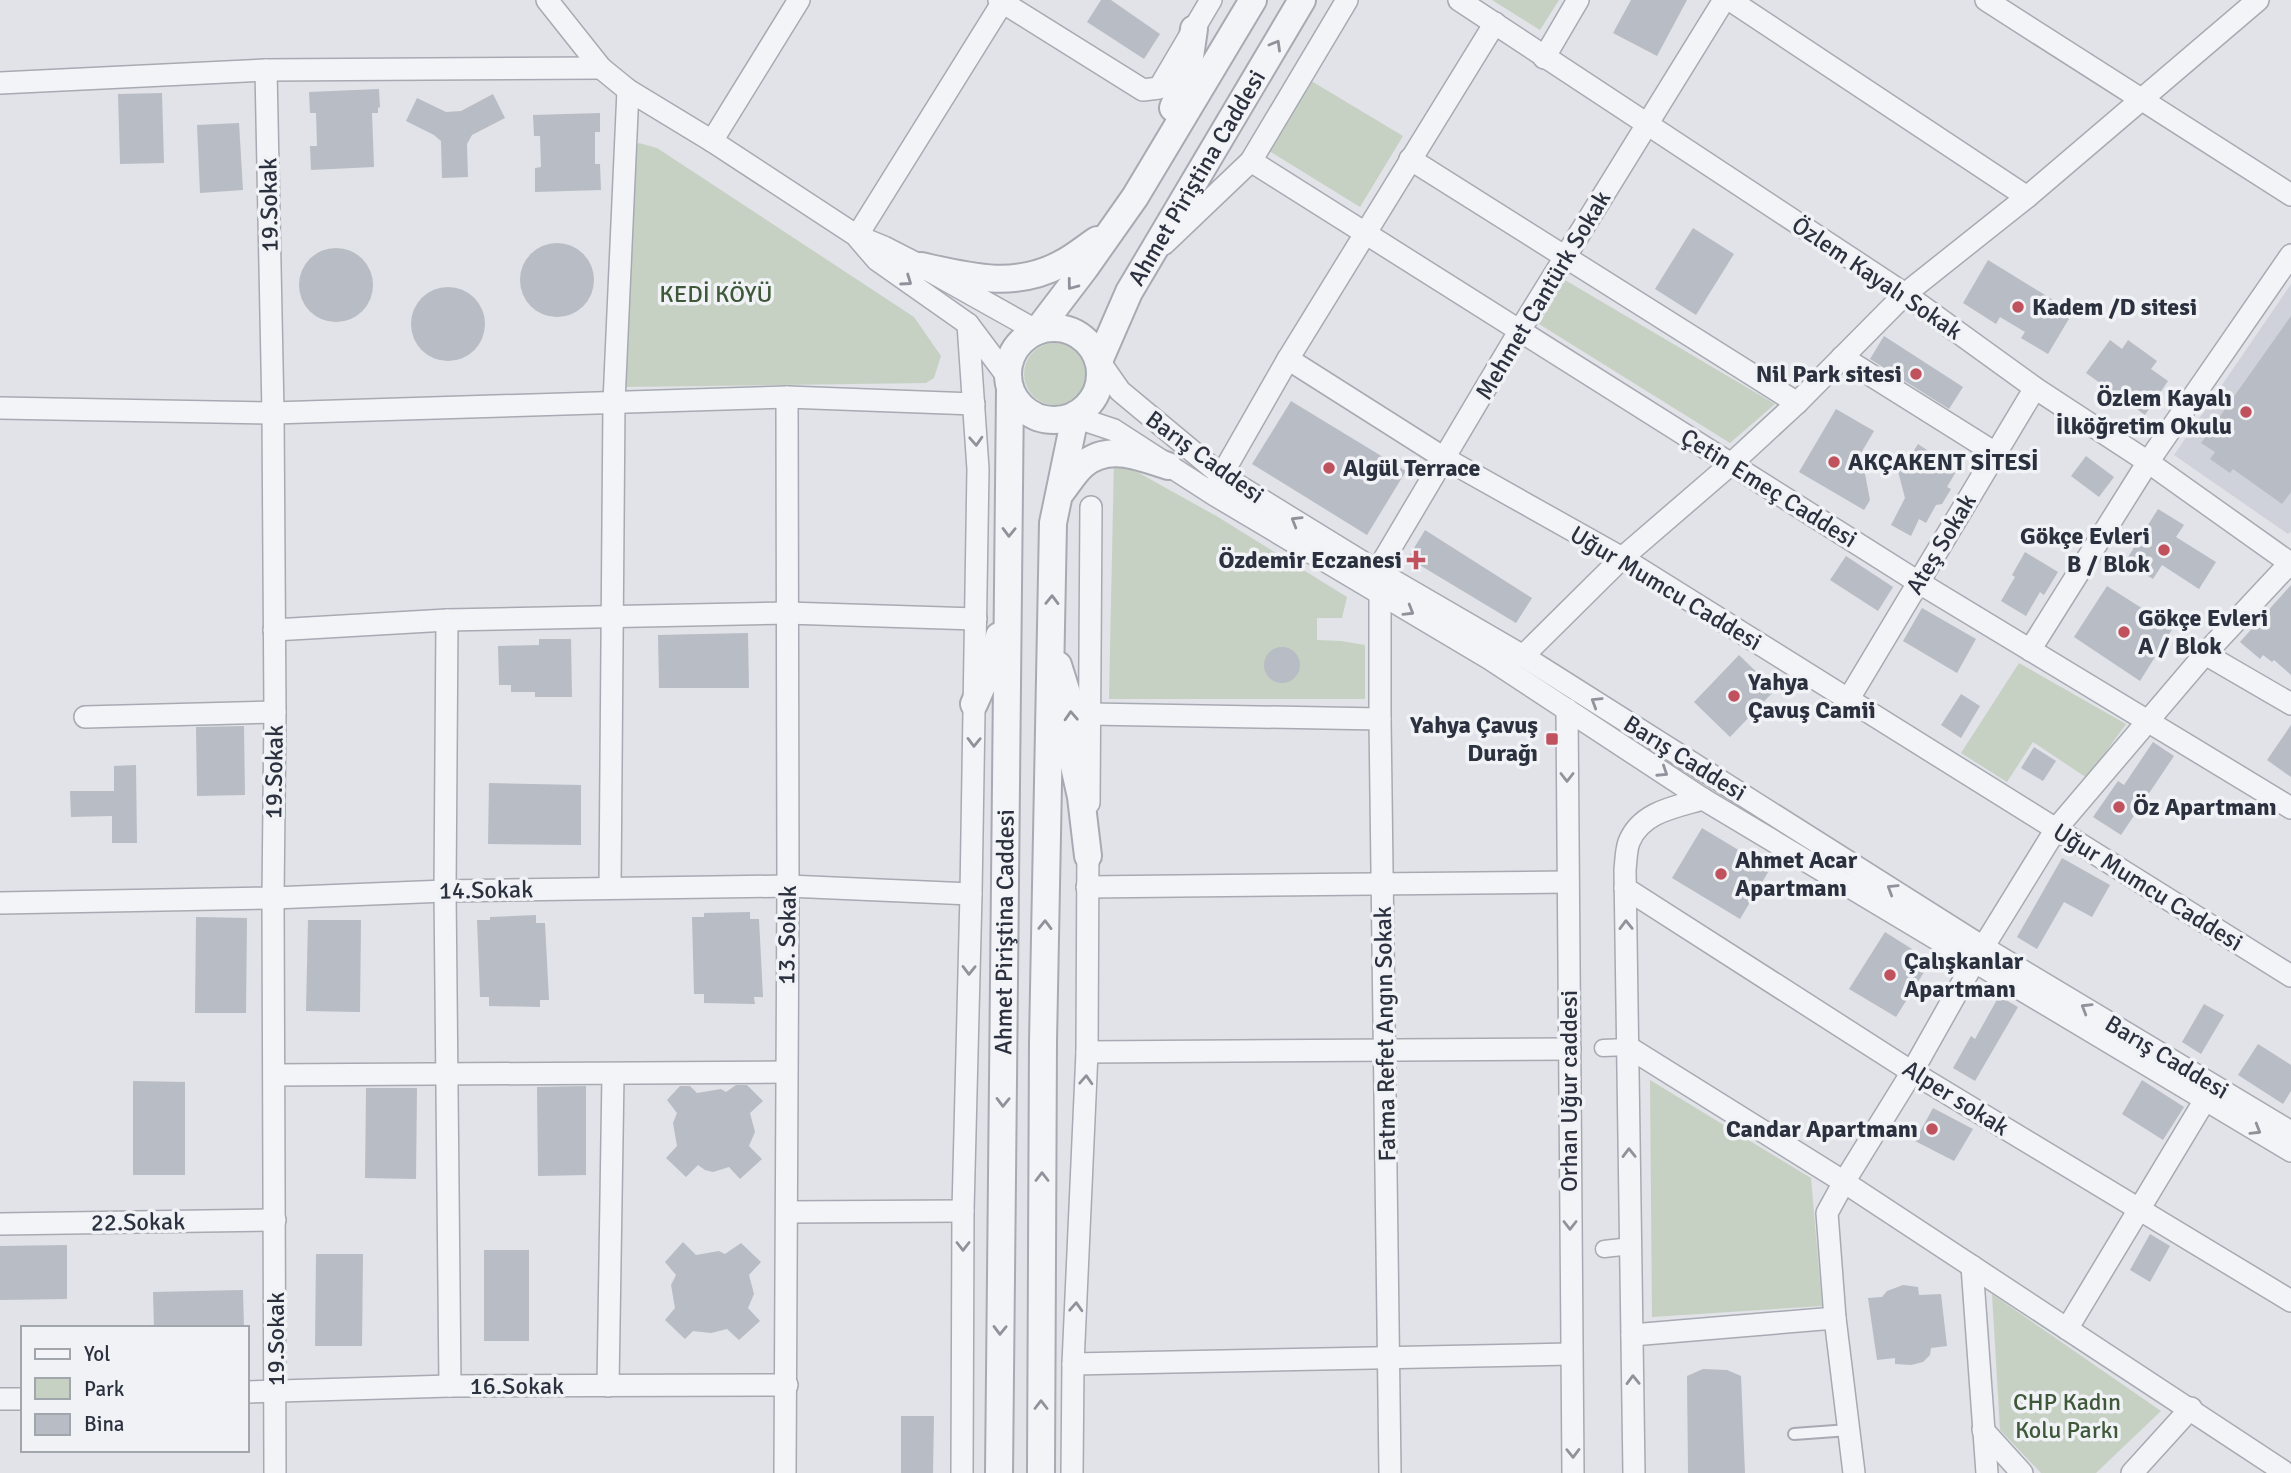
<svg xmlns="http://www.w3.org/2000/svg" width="2291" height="1473" font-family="Signika,sans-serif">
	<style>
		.built { fill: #cfd2da }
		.green { fill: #c6d1c3 }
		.building { fill: #b8bcc4 }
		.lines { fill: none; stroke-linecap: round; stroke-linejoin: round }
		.service-casing { stroke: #a7aab2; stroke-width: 14 }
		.pedestrian-casing { stroke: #a7aab2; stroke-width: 19 }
		.minor-casing { stroke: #a7aab2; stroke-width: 24 }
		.tertiary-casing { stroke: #a7aab2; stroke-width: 30 }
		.service { stroke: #f3f4f7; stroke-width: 10 }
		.pedestrian { stroke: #f3f4f7; stroke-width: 16 }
		.minor { stroke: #f3f4f7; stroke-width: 21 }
		.tertiary { stroke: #f3f4f7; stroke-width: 26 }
		.oneway { stroke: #8f929a }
		.poi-dot { fill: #c0525e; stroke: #f0f2f6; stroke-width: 2.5 }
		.labels { text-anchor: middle; stroke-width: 7; stroke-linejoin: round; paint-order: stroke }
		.street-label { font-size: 24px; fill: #2b313e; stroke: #f0f2f6 }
		.park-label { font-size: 24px; fill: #3e5839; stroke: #f0f2f6 }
		.poi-label { font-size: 24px; font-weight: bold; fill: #2b313e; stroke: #f0f2f6; text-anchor: start }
	</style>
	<rect width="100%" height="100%" fill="#e1e3e8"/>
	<!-- built -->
	<polygon class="built" points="2291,284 2291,532 2288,534 2174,455"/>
	<!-- green -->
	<g class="green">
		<polygon points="1492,0 1559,0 1540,30"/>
		<polygon points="1308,79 1403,136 1360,207 1266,149"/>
		<polygon points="639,143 657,148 914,317 941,356 934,378 926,383 622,387 631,153"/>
		<polygon points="1565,280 1775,404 1730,443 1539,324"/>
		<circle cx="1055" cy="374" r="31"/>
		<polygon points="1114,459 1218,517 1347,597 1342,618 1317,618 1317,640 1341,641 1365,645 1365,699 1109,699"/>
		<polygon points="2019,663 2126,724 2087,778 2033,742 2007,782 1961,753"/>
		<polygon points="1650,1080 1811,1178 1822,1306 1652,1317"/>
		<polygon points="1992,1294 2161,1411 2096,1473 2041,1473 2000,1430"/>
	</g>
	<!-- building -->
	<g class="building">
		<polygon points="1101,0 1111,0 1160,34 1144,59 1087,22"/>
		<polygon points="1631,0 1687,0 1657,56 1613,33"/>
		<polygon points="379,89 380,108 378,107 378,113 372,113 374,167 311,170 310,146 317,146 316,113 310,113 309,92"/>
		<polygon points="162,93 164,163 120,164 118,94"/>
		<polygon points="493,94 505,118 472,135 467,144 468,177 442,178 441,141 434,135 406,121 417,98 446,112 461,111"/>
		<polygon points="600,113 600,132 595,132 595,164 600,164 601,190 535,192 535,168 541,167 540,136 534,136 533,115"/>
		<polygon points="239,123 243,190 200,193 197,125"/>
		<polygon points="1693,228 1734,254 1696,315 1655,289"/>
		<circle cx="557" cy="280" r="37"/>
		<circle cx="336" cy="285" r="37"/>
		<polygon points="1988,260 2073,312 2048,354 2021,338 2025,332 2000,317 1996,324 1963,303"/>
		<circle cx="448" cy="324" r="37"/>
		<polygon points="2291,316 2291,492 2282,504 2233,469 2230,473 2210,459 2215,452 2201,443"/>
		<polygon points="1884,336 1963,387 1949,409 1870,359"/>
		<polygon points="2110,340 2122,349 2128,340 2157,361 2151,369 2168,381 2145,415 2086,373"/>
		<polygon points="1291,401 1406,471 1367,535 1252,464"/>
		<polygon points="1836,409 1874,431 1861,453 1870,500 1864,510 1799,472"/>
		<polygon points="1918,444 1957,470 1947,487 1951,489 1942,504 1936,505 1926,523 1919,519 1911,536 1891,525 1905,498 1894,456 1906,463"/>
		<polygon points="2086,456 2114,477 2099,497 2071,476"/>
		<polygon points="2158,509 2184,525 2176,537 2216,562 2199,589 2162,565 2153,579 2125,562"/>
		<polygon points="1425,530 1532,598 1516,623 1408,558"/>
		<polygon points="2025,552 2058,572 2044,595 2040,592 2026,616 2001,601 2015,577 2012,575"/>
		<polygon points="1846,556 1893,587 1878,611 1830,580"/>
		<polygon points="2291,585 2291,675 2274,660 2272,662 2263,655 2260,659 2240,642"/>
		<polygon points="2107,586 2173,628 2140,681 2074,637"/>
		<polygon points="1922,608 1976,639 1957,673 1903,641"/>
		<polygon points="748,633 749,688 659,688 658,635"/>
		<polygon points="539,639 571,639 572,697 535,697 535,692 511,692 511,685 499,685 498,646 539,645"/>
		<circle cx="1282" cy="665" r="18"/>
		<polygon points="1739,655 1775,690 1730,737 1694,702"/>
		<polygon points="1961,694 1980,706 1961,738 1941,725"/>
		<polygon points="2291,725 2291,777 2267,760"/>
		<polygon points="244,726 245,795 197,796 196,727"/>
		<polygon points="2153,742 2174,756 2121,835 2093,817 2118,781 2124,785"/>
		<polygon points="2034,747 2056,761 2043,781 2021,768"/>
		<polygon points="136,765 137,843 112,843 112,816 71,817 70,791 114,791 114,766"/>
		<polygon points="489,783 581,785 581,845 488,844"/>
		<polygon points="1702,828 1770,869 1740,919 1672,878"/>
		<polygon points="2062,858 2110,885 2092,917 2064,902 2037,949 2017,937"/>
		<polygon points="750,912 750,919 759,919 763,997 754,997 755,1004 704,1003 704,994 694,994 692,917 704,917 704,913"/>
		<polygon points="536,915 536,923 545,923 549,1000 540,1000 540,1007 489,1006 489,997 480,997 477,920 490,920 490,917"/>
		<polygon points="196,917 247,918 246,1013 195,1013"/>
		<polygon points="308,920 361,920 360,1012 306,1011"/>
		<polygon points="1885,932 1931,961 1896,1017 1849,989"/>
		<polygon points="1999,996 2018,1007 1975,1081 1953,1068 1971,1036 1975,1039"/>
		<polygon points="2204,1004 2224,1015 2201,1054 2182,1042"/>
		<polygon points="2258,1044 2291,1065 2291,1091 2283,1104 2238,1075"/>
		<polygon points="2142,1080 2184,1107 2163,1140 2122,1114"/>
		<polygon points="133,1081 185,1082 185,1175 133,1175"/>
		<polygon points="736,1085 747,1085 763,1101 750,1113 755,1132 749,1146 762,1159 740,1179 729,1167 713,1172 705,1170 698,1165 686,1177 666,1158 677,1146 673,1123 677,1113 667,1100 680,1086 690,1086 697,1093 721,1089 726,1092"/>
		<polygon points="586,1086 586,1175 538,1176 537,1087"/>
		<polygon points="366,1088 417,1088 416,1179 365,1178"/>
		<polygon points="1933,1108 1973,1129 1954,1161 1915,1141"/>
		<polygon points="2150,1234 2170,1246 2150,1282 2130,1270"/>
		<polygon points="683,1242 696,1255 719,1251 725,1254 741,1243 761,1262 749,1275 754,1294 748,1308 760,1321 739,1340 727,1329 711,1333 693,1331 685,1339 665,1320 675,1308 671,1285 676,1275 665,1262"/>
		<polygon points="67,1245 67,1299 0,1300 0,1246"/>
		<rect x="484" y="1250" width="45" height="91"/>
		<polygon points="316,1254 363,1254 362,1346 315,1346"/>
		<polygon points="1903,1285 1918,1287 1919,1295 1941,1294 1947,1346 1931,1348 1930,1355 1923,1362 1911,1365 1895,1364 1895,1358 1877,1360 1868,1298 1882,1297 1887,1291"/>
		<polygon points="243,1290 244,1328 154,1328 153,1292"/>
		<polygon points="1703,1369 1727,1370 1741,1376 1745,1473 1688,1473 1687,1376"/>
		<polygon points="901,1416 934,1416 933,1473 901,1473"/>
	</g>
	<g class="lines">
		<defs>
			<polyline id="service" points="1794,1434 1849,1430"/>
			<g id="pedestrian">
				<polyline points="1603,1048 1628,1047"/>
				<polyline points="1604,1249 1631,1246"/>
			</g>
			<g id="minor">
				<polyline points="547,0 601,68 628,90 712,141 857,236 884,247 921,266 1037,331"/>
				<polyline points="999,0 1143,90 1159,88 1211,0"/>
				<polyline points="1459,0 1905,294 2035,388 2148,462 2290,563"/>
				<polyline points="1730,0 2027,197"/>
				<polyline points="1986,0 2291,195"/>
				<polyline points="1544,58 1578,0"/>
				<polyline points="266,70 273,413 275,712 273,898 275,1473"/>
				<polyline points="0,83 266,70 601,68"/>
				<polyline points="712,141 799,0"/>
				<polyline points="1410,159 1797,403"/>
				<polyline points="1251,161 1918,582 2291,808"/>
				<polyline points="857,236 1004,0"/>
				<polyline points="858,238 877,260 968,324 1007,376"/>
				<polyline points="1164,244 1251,161 1347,0"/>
				<polyline points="1842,357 1995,453"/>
				<polyline points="1288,359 1444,458 1622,558 2291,976"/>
				<polyline points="1099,361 1120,391 1221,475 1377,571 1523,656 1983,947 2291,1132"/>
				<polyline points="0,408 273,413 787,397 974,404"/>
				<polyline points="1075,417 1114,430 1213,494 1490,659 1703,799 2291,1151"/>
				<polyline points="1216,485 1288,359 1495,23"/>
				<polyline points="447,620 445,891 450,1386"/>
				<polyline points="274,630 447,620 787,613 976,619"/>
				<polyline points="2030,650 2148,462 2291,255"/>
				<polyline points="2205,654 2291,704"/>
				<polyline points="1523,656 1622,558 1731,464 1797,403 1905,294 2027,197 2258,0"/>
				<polyline points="1848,700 2035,388"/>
				<polyline points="1567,709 1573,1473"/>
				<polyline points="1091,714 1380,719"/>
				<polyline points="85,717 275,712"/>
				<polyline points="1089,803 1091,507"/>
				<polyline points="1087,887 1568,882"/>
				<polyline points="610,888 614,402 628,90"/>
				<polyline points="1625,888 1912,1072 2291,1301"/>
				<polyline points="0,903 273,898 445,891 788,886 971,894"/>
				<polyline points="1628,1047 1844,1182 2283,1471"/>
				<polyline points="1087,1052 1570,1049"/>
				<polyline points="274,1075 786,1072"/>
				<polyline points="787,1212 963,1211"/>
				<polyline points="0,1224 275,1220"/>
				<polyline points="1972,1266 1987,1473"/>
				<polyline points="2067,1329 2205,1100"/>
				<polyline points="1632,1335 1835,1318"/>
				<polyline points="1073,1364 1570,1354"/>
				<polyline points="608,1386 613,1075"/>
				<polyline points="247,1392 450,1386 787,1385"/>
				<polyline points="0,1399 23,1399"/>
				<polyline points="1983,1430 2022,1473"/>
				<polyline points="785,1473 788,886 787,397"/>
				<polyline points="962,1473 963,1211 971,894 978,469 968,324"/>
				<polyline points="1072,1473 1073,1364 1087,1052 1088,842"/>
				<polyline points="1390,1473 1380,719 1380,594 1377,571 1520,330 1724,0"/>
				<path d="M1634,1473l-9,-603c1,-9 1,-20 4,-28 12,-30 46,-35 74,-43"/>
				<polyline points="1854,1473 1835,1318 1827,1213 1844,1182 1912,1072 1974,962 2056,829 2205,654 2291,562"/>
				<polyline points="2132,1473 2191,1408"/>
			</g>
			<g id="tertiary">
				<polyline points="1173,108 1188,71 1194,29"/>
				<path d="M921,266c49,11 93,23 140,-2 12,-6 24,-16 36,-24"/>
				<circle cx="1054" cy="374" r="46"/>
				<polyline points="1037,331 1085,268 1135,197 1253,0"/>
				<path id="s1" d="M1099,361l30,-69 173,-292"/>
				<path d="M1062,491c7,-9 13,-19 21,-26 25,-22 58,-8 85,1"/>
				<polyline points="1058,665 1071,706 1072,757 1081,797 1088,856"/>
				<polyline points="974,704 991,666 999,636"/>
				<path id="s2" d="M999,1473l11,-1083"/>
				<polyline points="1041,1473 1043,1042 1053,523 1075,417"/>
			</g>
		</defs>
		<!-- service casing -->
		<use href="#service" class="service-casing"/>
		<!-- pedestrian casing -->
		<use href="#pedestrian" class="pedestrian-casing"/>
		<!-- minor casing -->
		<use href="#minor" class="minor-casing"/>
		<!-- tertiary casing -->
		<use href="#tertiary" class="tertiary-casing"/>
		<!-- service -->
		<use href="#service" class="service"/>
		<!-- pedestrian -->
		<use href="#pedestrian" class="pedestrian"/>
		<!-- minor -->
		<use href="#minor" class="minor"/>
		<!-- tertiary -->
		<use href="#tertiary" class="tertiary"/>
	</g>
	<!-- one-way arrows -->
	<defs><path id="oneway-chevron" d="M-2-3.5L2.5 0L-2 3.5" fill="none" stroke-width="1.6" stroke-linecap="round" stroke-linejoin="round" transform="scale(1.75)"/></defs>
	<g class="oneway">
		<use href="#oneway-chevron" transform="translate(1276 45) rotate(-60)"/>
		<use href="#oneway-chevron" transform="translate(907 281) rotate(35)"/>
		<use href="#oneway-chevron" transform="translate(1072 285) rotate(127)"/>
		<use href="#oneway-chevron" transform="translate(976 441) rotate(87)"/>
		<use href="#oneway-chevron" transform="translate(1296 521) rotate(-149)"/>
		<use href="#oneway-chevron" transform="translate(1009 532) rotate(91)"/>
		<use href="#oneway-chevron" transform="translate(1052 600) rotate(-89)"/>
		<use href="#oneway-chevron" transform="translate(1409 611) rotate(31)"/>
		<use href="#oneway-chevron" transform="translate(1596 702) rotate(-148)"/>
		<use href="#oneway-chevron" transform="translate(1071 716) rotate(-93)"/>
		<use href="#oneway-chevron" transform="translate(974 742) rotate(91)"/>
		<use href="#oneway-chevron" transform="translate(1663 772) rotate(33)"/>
		<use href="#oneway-chevron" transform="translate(1567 777) rotate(90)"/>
		<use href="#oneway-chevron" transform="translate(1892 889) rotate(-148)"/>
		<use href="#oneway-chevron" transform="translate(1045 925) rotate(-89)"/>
		<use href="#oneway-chevron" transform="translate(1626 925) rotate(-91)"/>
		<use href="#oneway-chevron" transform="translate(969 970) rotate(91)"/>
		<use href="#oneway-chevron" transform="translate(2086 1008) rotate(-149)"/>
		<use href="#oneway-chevron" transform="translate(1086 1080) rotate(-87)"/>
		<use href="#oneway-chevron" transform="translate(1003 1102) rotate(91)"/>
		<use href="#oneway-chevron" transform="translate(2256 1130) rotate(31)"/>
		<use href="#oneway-chevron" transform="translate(1629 1153) rotate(-91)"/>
		<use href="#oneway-chevron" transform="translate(1042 1177) rotate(-90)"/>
		<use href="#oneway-chevron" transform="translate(1570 1225) rotate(90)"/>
		<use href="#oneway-chevron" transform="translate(963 1246) rotate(90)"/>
		<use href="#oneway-chevron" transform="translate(1076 1307) rotate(-87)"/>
		<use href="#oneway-chevron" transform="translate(1000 1330) rotate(91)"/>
		<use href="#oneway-chevron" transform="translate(1633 1380) rotate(-91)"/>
		<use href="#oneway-chevron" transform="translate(1041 1405) rotate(-90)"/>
		<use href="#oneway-chevron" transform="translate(1573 1453) rotate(89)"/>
	</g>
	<!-- markers -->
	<g class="poi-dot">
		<circle cx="2018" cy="307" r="7"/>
		<circle cx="1916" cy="374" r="7"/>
		<circle cx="2246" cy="412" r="7"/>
		<circle cx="1834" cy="462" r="7"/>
		<circle cx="1329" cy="468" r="7"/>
		<circle cx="2164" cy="550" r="7"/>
		<path d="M1412.5 549.5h7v7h7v7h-7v7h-7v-7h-7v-7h7z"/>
		<circle cx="2124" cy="632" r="7"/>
		<circle cx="1734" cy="696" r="7"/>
		<rect x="1545" y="732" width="14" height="14" rx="3.5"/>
		<circle cx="2119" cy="807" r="7"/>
		<circle cx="1721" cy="874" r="7"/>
		<circle cx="1890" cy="975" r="7"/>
		<circle cx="1932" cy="1129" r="7"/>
	</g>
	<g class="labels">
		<!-- street labels -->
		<g class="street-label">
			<text dy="8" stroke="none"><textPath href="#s1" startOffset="208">Ahmet Piriştina Caddesi</textPath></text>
			<text transform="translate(269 205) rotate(-91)" y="8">19.Sokak</text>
			<text transform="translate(1877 278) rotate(34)" y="8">Özlem Kayalı Sokak</text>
			<text transform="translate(1543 295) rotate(-59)" y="8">Mehmet Cantürk Sokak</text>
			<text transform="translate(1205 457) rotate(36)" y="8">Barış Caddesi</text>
			<text transform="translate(1769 488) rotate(32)" y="8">Çetin Emeç Caddesi</text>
			<text transform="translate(1941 544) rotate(-59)" y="8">Ateş Sokak</text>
			<text transform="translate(1666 588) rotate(31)" y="8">Uğur Mumcu Caddesi</text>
			<text transform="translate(1685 758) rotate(32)" y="8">Barış Caddesi</text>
			<text transform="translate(274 772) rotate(-89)" y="8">19.Sokak</text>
			<text transform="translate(2148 887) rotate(32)" y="8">Uğur Mumcu Caddesi</text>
			<text transform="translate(486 890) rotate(-1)" y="8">14.Sokak</text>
			<text dy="8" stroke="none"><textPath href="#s2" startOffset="541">Ahmet Piriştina Caddesi</textPath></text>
			<text transform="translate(787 935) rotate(-89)" y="8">13. Sokak</text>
			<text transform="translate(1385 1034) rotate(-91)" y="8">Fatma Refet Angın Sokak</text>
			<text transform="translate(2167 1057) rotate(31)" y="8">Barış Caddesi</text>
			<text transform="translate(1569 1091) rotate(-90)" y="8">Orhan Uğur caddesi</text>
			<text transform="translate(1956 1098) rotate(32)" y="8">Alper sokak</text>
			<text transform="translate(138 1222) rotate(-1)" y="8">22.Sokak</text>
			<text transform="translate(276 1339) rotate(-90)" y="8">19.Sokak</text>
			<text x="517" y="1394">16.Sokak</text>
		</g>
		<!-- park labels -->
		<g class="park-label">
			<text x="716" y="302">KEDİ KÖYÜ</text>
			<text x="2067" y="1410">CHP Kadın<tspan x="2067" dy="28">Kolu Parkı</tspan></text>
		</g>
		<!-- poi labels -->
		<g class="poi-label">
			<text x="2032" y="315">Kadem /D sitesi</text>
			<text x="1902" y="382" text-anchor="end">Nil Park sitesi</text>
			<text x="2232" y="406" text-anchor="end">Özlem Kayalı<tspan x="2232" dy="28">İlköğretim Okulu</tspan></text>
			<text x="1848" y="470">AKÇAKENT SİTESİ</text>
			<text x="1343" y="476">Algül Terrace</text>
			<text x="2150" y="544" text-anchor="end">Gökçe Evleri<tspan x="2150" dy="28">B / Blok</tspan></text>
			<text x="1402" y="568" text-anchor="end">Özdemir Eczanesi</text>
			<text x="2138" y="626">Gökçe Evleri<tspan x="2138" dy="28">A / Blok</tspan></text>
			<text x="1748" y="690">Yahya<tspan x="1748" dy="28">Çavuş Camii</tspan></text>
			<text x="1538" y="733" text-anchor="end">Yahya Çavuş<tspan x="1538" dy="28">Durağı</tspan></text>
			<text x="2133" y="815">Öz Apartmanı</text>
			<text x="1735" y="868">Ahmet Acar<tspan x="1735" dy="28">Apartmanı</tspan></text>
			<text x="1904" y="969">Çalışkanlar<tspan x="1904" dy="28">Apartmanı</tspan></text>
			<text x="1918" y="1137" text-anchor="end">Candar Apartmanı</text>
		</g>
	</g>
	<!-- legend -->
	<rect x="21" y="1326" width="228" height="126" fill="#f0f2f6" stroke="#a1a5ac" stroke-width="2"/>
	<rect x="35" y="1349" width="35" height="10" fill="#f3f4f7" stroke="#a1a5ac" stroke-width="2"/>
	<text x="84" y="1361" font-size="21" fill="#2b313e">Yol</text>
	<rect x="35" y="1378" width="35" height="21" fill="#c6d1c3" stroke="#a1a5ac" stroke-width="2"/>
	<text x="84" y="1396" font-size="21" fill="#2b313e">Park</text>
	<rect x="35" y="1414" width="35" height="21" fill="#b8bcc4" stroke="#a1a5ac" stroke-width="2"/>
	<text x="84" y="1431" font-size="21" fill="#2b313e">Bina</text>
</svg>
